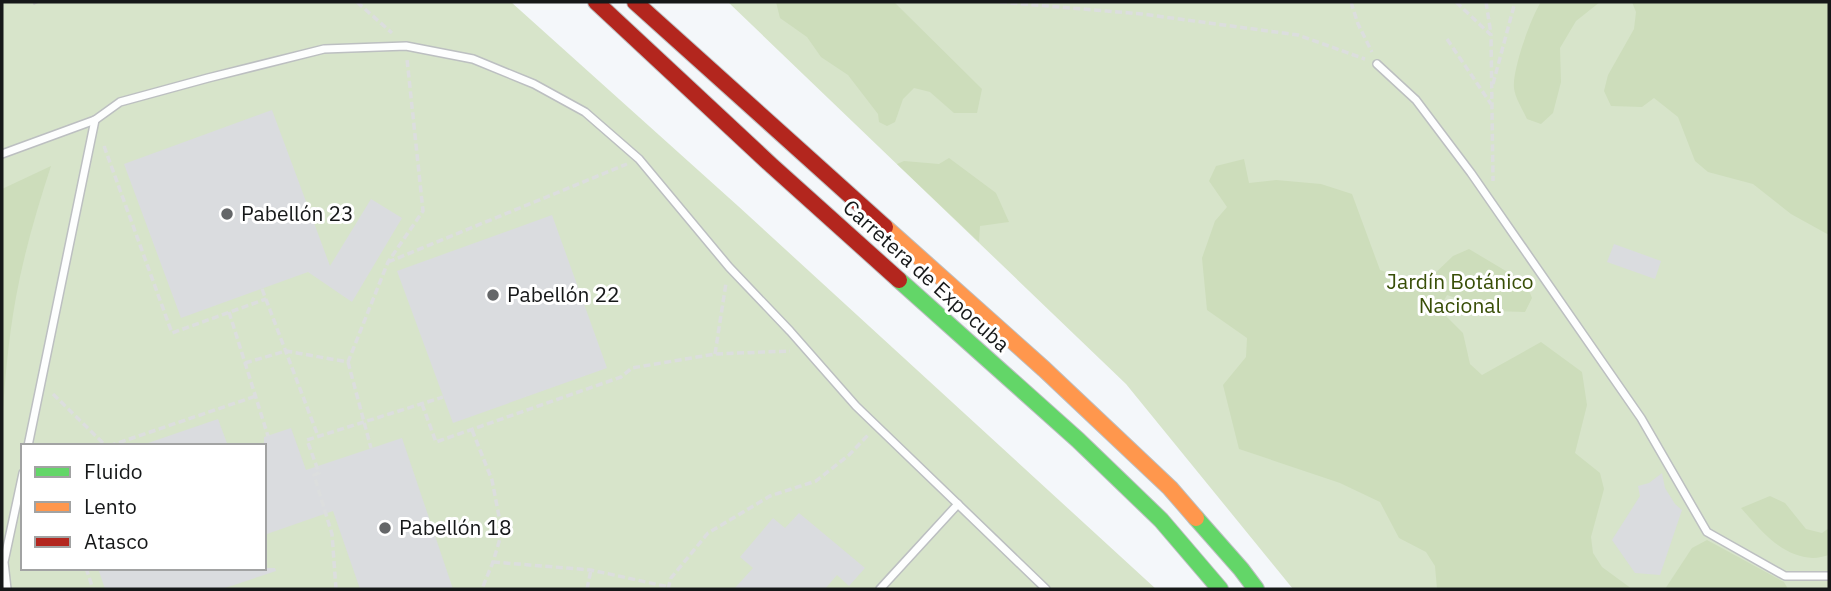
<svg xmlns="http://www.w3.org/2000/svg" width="1831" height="591" font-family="'IBM Plex Sans',sans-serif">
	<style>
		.green { fill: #d7e4ca; fill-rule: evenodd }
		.forest { fill: #cdddbb }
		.building { fill: #dadcdf }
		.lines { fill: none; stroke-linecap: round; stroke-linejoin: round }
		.lane-casing { stroke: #bcbfc1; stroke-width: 10 }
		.fast-casing { stroke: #bcbfc1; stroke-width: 18 }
		.slow-casing { stroke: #bcbfc1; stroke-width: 18 }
		.jam-casing { stroke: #bcbfc1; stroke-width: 18 }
		.path { stroke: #dcdede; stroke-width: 3.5; stroke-dasharray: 7 3.5; stroke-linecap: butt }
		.lane { stroke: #fdfefe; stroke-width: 7 }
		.fast { stroke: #63d668; stroke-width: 16 }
		.slow { stroke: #ff974d; stroke-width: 16 }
		.jam { stroke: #b3261e; stroke-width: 16 }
		.rail { stroke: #cacbcb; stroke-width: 5; stroke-dasharray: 10 5; stroke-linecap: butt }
		.poi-dot { fill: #646668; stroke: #fff; stroke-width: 2.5 }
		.labels { text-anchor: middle; stroke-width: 6; stroke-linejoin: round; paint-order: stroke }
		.poi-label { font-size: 21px; fill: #161819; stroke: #fff; text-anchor: start }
		.street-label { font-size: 21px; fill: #161819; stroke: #fff }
		.park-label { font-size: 21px; fill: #384e07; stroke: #fff }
	</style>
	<rect width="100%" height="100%" fill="#f4f7fa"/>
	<!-- green -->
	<g class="green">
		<path d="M2,2h509l227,204 418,383h-1154zM23,446h241v122h-241z"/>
		<polygon points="728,2 1829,2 1829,589 1293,589 1126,384"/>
	</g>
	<!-- forest -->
	<g class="forest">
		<polygon points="776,2 894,2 982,89 977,113 954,113 930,92 914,88 903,99 895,122 887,126 879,122 878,114 848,75 821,57 807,37 780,18"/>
		<path d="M1541,2h59l-24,19 -16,27 1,34 -8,31 -12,11 -14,-5c-4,-9 -12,-21 -13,-31 -2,-18 17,-71 27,-86z"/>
		<polygon points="1632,2 1829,2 1829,235 1791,214 1753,184 1708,172 1695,161 1678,117 1654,98 1642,107 1611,106 1604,91 1608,75 1634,29 1636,12"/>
		<polygon points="949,158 996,193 1009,222 980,226 979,242 897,164 904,161 939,164"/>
		<polygon points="1244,159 1249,183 1276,180 1321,184 1352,194 1380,270 1412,281 1428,280 1453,256 1469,249 1526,283 1532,298 1525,312 1493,311 1447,295 1439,309 1463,333 1470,364 1482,375 1541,342 1582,372 1587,405 1575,453 1600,473 1604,489 1591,537 1593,553 1602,567 1632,589 1437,589 1435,566 1426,552 1399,538 1380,502 1340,483 1239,449 1223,385 1246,357 1247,338 1207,310 1202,258 1215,221 1227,207 1209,181 1216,166"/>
		<path d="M51,166c-14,43 -27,87 -35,131 -8,44 -12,90 -14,135v-243z"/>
		<path d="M1770,496l15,7 21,26 16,4 7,-5v27c-5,1 -11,3 -16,3 -32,-1 -53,-29 -72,-50z"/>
		<polygon points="1707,540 1784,582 1788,589 1665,589 1692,548"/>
	</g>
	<!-- building -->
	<g class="building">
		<polygon points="272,110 330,266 371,199 402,218 352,302 308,272 181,318 124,164"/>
		<polygon points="552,215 607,368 453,423 397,271"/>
		<polygon points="1614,244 1661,261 1655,279 1607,262"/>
		<polygon points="218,419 228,446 148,446 148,443"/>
		<polygon points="291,428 306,470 402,438 453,589 360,589 333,511 264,535 264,437"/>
		<polygon points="1662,473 1665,488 1675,504 1682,510 1660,575 1635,573 1612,540 1640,496 1638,486 1649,483"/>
		<polygon points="799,513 865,568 849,586 837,575 825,589 734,589 753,568 740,557 773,518 785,528"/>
		<polygon points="98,568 275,568 276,571 222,589 105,589"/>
	</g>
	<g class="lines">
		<defs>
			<g id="lane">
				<polyline points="1377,64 1416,100 1471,173 1641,418 1707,532 1785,576 1829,576"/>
				<polyline points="2,154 95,120 120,102 208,78 324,49 406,46 473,59 534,84 585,112 639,159 729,267 790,331 856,406 1046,589"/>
				<polyline points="28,446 95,120"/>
				<polyline points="7,589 4,562 23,473"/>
				<polyline points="880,589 958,504"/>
			</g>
			<g id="fast">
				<polyline points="899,280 1078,440 1161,520 1220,589"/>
				<polyline points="1196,518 1241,569 1256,589"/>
			</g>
			<polyline id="slow" points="885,227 1044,369 1170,488 1196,518"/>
			<g id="jam">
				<polyline points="596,2 771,165 899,280"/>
				<polyline points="635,2 885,227"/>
			</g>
		</defs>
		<!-- lane casing -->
		<use href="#lane" class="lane-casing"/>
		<!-- fast casing -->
		<use href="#fast" class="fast-casing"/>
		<!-- slow casing -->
		<use href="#slow" class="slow-casing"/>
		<!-- jam casing -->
		<use href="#jam" class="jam-casing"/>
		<!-- path -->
		<g class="path">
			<polyline points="357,2 392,33"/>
			<polyline points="1000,2 1142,14 1298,35 1365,59"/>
			<polyline points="1351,2 1358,24 1372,52"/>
			<polyline points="1456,2 1491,35 1493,181"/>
			<polyline points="1486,2 1491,34"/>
			<polyline points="1447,39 1491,104"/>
			<polyline points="1493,84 1515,2"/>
			<polyline points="104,146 172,333 266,299"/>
			<polyline points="388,262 627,164"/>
			<polyline points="262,289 318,436"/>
			<polyline points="229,312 268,436"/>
			<polyline points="715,354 726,283"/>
			<polyline points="348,362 371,448"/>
			<polyline points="245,363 286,351 348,362 388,262 423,211 407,59"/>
			<polyline points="53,394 106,446"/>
			<polyline points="422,404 436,442 621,377 632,368 715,354 790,351"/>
			<polyline points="472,430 492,480 502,532 493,562 482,589"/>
			<polyline points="109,446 256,396"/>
			<polyline points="493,562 591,570 669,587"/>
			<polyline points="86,568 93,589"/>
			<polyline points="336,589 332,534 314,475 319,473 307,440 443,397"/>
			<polyline points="587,589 591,570"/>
			<polyline points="668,589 671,578 708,533 770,496 816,481 849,455 868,435"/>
		</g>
		<!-- lane -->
		<use href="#lane" class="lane"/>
		<!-- fast -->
		<use href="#fast" class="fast"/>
		<!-- slow -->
		<use href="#slow" class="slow"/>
		<!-- jam -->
		<use href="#jam" class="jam"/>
		<!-- rail -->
		<polyline class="rail" points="35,2 36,4"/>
	</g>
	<!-- markers -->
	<g class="poi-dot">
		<circle cx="227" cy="214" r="7"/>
		<circle cx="493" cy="295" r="7"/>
		<circle cx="385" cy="528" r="7"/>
	</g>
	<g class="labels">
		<!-- poi labels -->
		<g class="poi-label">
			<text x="241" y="221">Pabellón 23</text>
			<text x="507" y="302">Pabellón 22</text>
			<text x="399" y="535">Pabellón 18</text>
		</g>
		<!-- street labels -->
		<g class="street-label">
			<text transform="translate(926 276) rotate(42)" y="7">Carretera de Expocuba</text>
		</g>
		<!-- park labels -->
		<g class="park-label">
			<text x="1460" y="289">Jardín Botánico<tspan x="1460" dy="24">Nacional</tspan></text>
		</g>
	</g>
	<!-- border -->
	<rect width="1831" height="591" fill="none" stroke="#161819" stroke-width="7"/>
	<!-- legend -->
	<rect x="21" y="444" width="245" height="126" fill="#ffffff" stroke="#a2a3a3" stroke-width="2"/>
	<rect x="35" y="467" width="35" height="10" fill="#63d668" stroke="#a2a3a3" stroke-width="2"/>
	<text x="84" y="479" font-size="21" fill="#161819">Fluido</text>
	<rect x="35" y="502" width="35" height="10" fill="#ff974d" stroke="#a2a3a3" stroke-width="2"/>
	<text x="84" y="514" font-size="21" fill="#161819">Lento</text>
	<rect x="35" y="537" width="35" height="10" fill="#b3261e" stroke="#a2a3a3" stroke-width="2"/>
	<text x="84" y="549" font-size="21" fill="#161819">Atasco</text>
</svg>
